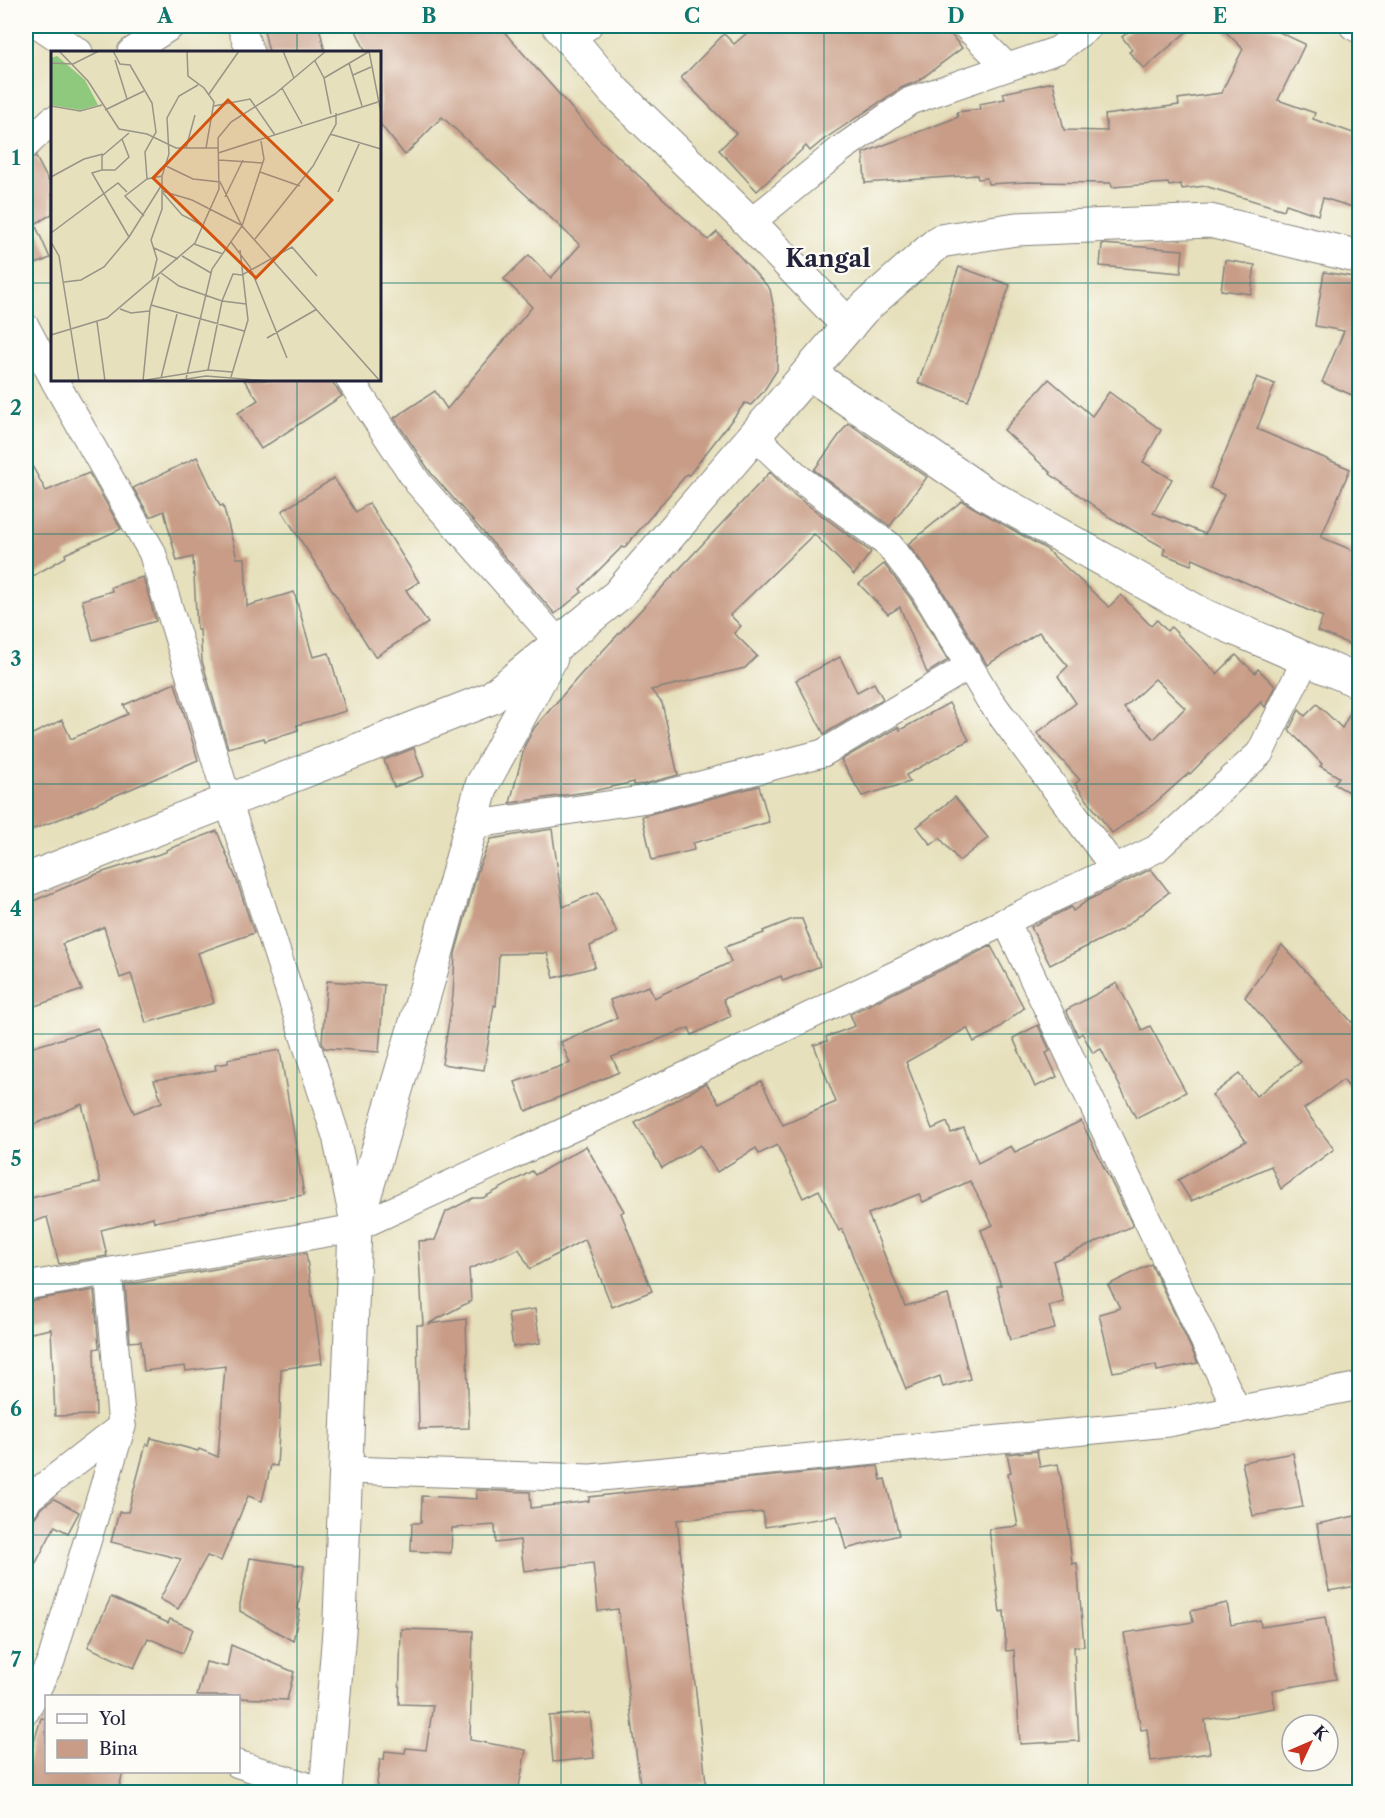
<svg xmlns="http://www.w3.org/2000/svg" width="1385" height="1818" font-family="'Libre Caslon Text',serif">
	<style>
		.building { fill: #c89c86; fill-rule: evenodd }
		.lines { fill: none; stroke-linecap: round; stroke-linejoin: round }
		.minor-casing { stroke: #84817c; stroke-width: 29 }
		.tertiary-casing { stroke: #84817c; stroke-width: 35 }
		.minor { stroke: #fff; stroke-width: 27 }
		.tertiary { stroke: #fff; stroke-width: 33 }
		.grid { fill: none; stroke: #0f766e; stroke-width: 1.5; stroke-opacity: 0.55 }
		.labels { text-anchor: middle; stroke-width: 4.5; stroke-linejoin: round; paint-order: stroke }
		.district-label { font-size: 24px; font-weight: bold; fill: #22223b; stroke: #fdfcf7 }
		.inset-road { fill: none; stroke: #989488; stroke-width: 1.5 }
		.view { fill: #d45411; fill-opacity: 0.15; stroke: #d45411; stroke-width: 3 }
		.inset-edge { fill: none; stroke: #22223b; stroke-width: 3 }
		.neatline { fill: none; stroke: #0f766e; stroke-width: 2 }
		.grid-label { font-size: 20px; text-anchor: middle; font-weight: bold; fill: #0f766e }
	</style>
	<rect width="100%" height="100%" fill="#fdfcf7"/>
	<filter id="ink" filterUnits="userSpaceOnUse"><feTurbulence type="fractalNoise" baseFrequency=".0167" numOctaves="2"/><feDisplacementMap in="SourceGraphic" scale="12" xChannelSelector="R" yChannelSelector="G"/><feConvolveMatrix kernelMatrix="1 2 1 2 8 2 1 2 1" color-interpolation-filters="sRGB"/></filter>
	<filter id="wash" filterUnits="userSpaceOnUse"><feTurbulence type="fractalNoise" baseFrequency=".008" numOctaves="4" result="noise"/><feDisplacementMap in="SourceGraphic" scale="24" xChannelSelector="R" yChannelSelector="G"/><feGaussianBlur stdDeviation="1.35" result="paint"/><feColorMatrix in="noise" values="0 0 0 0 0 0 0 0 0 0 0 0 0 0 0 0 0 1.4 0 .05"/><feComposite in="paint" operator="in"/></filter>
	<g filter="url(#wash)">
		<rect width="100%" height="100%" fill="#e6e0bc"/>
		<g id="blocks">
			<!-- building -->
			<g class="building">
				<polygon points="263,26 319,26 325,52 269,52"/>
				<polygon points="354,26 443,26 449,33 463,26 499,26 597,137 708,240 717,232 770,289 778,330 777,370 763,392 751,405 745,403 689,475 687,474 624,548 622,547 580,589 582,592 555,614 431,473 394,418 435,391 447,409 532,307 504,279 529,255 551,278 580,245 442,117 405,155 380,124 380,52 366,52"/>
				<polygon points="755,26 944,26 962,48 918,81 901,88 823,140 810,151 806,146 757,191 719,150 736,133 681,78 724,34 734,44"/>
				<polygon points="1136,26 1193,26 1144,69 1129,52 1132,50 1122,37"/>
				<polygon points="1220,26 1266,26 1305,44 1278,100 1315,113 1313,119 1359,135 1359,209 1323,198 1318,215 1286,204 1284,210 1205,186 1182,189 1181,184 1169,186 1168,183 1112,187 1111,183 1027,182 988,184 987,178 978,179 977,175 865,183 863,153 958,117 957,112 980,109 979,104 1005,99 1003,93 1053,82 1064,130 1107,131 1105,115 1179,105 1178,99 1221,93 1243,49"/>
				<polygon points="36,157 52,188 52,214 35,224 50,258 26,268 26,160"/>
				<polygon points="1102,244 1183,250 1181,273 1100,266"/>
				<polygon points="1225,260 1255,265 1251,294 1221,290"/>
				<polygon points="959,267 1010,285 968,401 918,383"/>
				<polygon points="1324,272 1359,278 1359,398 1322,382 1344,331 1315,326"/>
				<polygon points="1257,377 1275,384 1257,429 1350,469 1321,537 1359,553 1359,648 1317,631 1323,617 1193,559 1191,565 1163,554 1165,548 1109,517 1050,474 1051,473 1004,430 1049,379 1092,416 1109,392 1161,430 1143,462 1172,479 1153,513 1205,534 1224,495 1210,488"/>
				<polygon points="244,380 331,380 342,396 261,449 238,413 258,400"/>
				<polygon points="848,423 927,477 890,526 814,470"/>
				<polygon points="26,455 46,491 89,473 121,529 65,554 66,557 26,580"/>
				<polygon points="197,457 220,506 223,505 237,558 245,558 247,606 294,592 313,657 329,653 346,711 297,725 298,730 265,741 264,738 228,748 202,661 200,630 197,630 193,557 177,561 164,511 150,517 133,488"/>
				<polygon points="770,472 789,491 871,552 854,575 814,534 730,615 741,626 734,633 757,656 745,668 651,690 662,703 671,743 670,744 671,744 678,775 644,784 634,785 634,782 593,791 510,803 525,745 535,727 581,674"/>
				<polygon points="334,478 356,512 369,503 419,582 406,590 428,623 375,657 282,511"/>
				<path d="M962,501l84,48 63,58 12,-12 30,31 6,-6 10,11 4,-4 46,47 19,-19 19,18 3,-4 17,17 -10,21 -4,-5 -71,72 -1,-1 -35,31 -42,29 -37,-49 5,-4 -43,-47 39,-30 -18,-27 10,-10 -29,-34 -52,33 -50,-83 -29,-38zM1155,679l30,29 -31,31 -30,-31z"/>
				<polygon points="884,564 911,599 948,660 927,673 900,607 888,614 859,584"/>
				<polygon points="143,577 156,621 93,640 82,600 112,591 111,587"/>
				<polygon points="840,657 857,692 874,683 883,699 824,734 796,680"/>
				<polygon points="175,683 198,760 70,815 26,832 26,737 62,720 71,739 128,714 124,705"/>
				<polygon points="1357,700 1359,700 1359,798 1334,784 1339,777 1320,766 1322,764 1289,730 1299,710 1305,716 1317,704 1342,728"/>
				<polygon points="949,703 969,740 906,775 910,782 862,796 841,760 898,727 900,730"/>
				<polygon points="414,748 424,776 394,787 384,760"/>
				<polygon points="759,786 769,822 693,843 694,850 652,860 642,816"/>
				<polygon points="955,797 988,838 959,861 940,838 931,845 917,827"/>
				<polygon points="552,829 563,907 598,892 617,933 590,946 595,967 554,978 547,953 499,954 496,1006 494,1005 484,1070 442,1064 453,996 455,954 479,867 491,839"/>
				<polygon points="217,831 237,881 254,933 198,953 214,1003 146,1023 131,974 120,978 104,927 62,944 82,990 26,1009 26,904 97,874 166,852 166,850"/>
				<polygon points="1151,869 1169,892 1122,929 1050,965 1031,927 1071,907 1073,911 1088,900"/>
				<polygon points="793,919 802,919 820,966 783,981 781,976 723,999 731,1016 692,1035 689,1028 612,1057 619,1072 526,1111 515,1082 570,1063 561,1042 617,1018 610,1000 649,986 654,998 731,962 725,947 764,933 763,931"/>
				<polygon points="1282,945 1359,1030 1359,1098 1343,1080 1304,1109 1334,1149 1281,1189 1271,1166 1191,1201 1178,1180 1246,1141 1212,1095 1239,1074 1256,1096 1301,1062 1245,997"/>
				<polygon points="991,946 1024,1008 992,1033 974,1042 967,1028 906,1062 932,1129 947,1122 951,1133 964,1128 978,1163 1011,1146 1015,1152 1081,1121 1133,1226 1053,1261 1064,1302 1049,1306 1055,1329 1010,1340 997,1286 1001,1285 981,1230 993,1225 970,1181 923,1202 919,1194 868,1214 905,1306 948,1295 970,1379 943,1387 940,1376 906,1389 842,1229 839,1231 819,1190 803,1198 777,1145 759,1154 756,1148 717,1172 700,1145 662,1168 635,1123 706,1083 719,1103 761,1081 783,1125 836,1102 814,1045 827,1041 826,1037 855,1026 850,1014"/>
				<polygon points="327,981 384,985 379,1052 324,1048 322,1041"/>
				<polygon points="1117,983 1142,1030 1150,1026 1186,1092 1136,1118 1101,1049 1093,1053 1082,1033 1078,1036 1066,1010"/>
				<polygon points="1038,1025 1050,1051 1046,1053 1057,1077 1035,1087 1013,1038"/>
				<polygon points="98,1028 134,1113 162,1102 154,1080 216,1070 215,1065 228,1063 228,1059 280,1050 304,1195 207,1211 207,1212 154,1222 153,1217 101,1230 107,1256 59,1264 47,1217 26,1225 26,1199 100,1182 82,1104 26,1128 26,1049"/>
				<polygon points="586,1146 624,1211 621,1213 652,1291 612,1307 585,1239 530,1269 519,1249 469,1269 471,1301 428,1324 466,1319 469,1428 419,1429 417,1325 423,1325 418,1241 435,1240 446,1212 473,1198 483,1198 532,1171 535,1175"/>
				<polygon points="306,1253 322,1363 281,1369 280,1414 277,1466 271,1465 262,1501 248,1496 221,1561 207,1556 178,1609 160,1599 181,1559 111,1542 119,1512 128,1512 146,1444 149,1445 151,1438 198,1451 199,1449 218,1457 225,1366 186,1371 185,1366 144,1371 141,1341 130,1342 125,1285"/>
				<polygon points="1151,1264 1198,1363 1157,1371 1156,1365 1113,1372 1099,1314 1120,1308 1108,1285"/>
				<polygon points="94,1290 99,1348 94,1349 96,1415 55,1416 51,1329 26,1334 26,1301"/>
				<polygon points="535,1309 540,1343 513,1347 508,1313"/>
				<polygon points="1037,1451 1040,1467 1058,1464 1066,1506 1072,1564 1077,1563 1084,1646 1074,1647 1079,1741 1020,1744 1014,1650 1006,1651 1004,1611 1000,1612 989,1529 1018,1526 1008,1473 1011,1472 1007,1454"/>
				<polygon points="1293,1453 1303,1507 1253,1516 1242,1462"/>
				<polygon points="878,1466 881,1480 885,1479 899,1535 846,1549 837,1516 765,1527 763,1512 677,1520 706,1783 641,1792 618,1609 598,1611 593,1563 524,1571 520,1540 496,1543 495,1525 452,1528 451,1553 411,1551 412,1523 421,1523 422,1496 477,1499 476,1490 530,1492 531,1508 589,1501 589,1497 679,1487 679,1485"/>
				<polygon points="54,1499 79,1512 68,1533 55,1526 26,1582 26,1520 35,1517 41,1508"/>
				<polygon points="1355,1516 1359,1539 1359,1567 1354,1568 1357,1586 1329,1591 1317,1524"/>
				<polygon points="250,1558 304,1566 298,1609 300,1610 293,1641 240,1611 240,1604"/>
				<polygon points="111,1597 168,1623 170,1619 193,1629 183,1653 148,1638 134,1668 88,1647"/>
				<polygon points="1227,1603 1231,1625 1260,1620 1261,1627 1325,1617 1336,1679 1272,1690 1275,1708 1205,1720 1210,1753 1151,1761 1147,1729 1141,1730 1124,1633 1193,1622 1191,1611"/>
				<polygon points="401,1629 473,1631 470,1740 526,1750 518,1792 376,1792 380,1759 384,1760 385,1751 405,1753 406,1748 426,1750 433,1705 399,1704"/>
				<polygon points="231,1645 294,1672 287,1700 238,1698 238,1696 197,1696 206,1662 227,1667"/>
				<polygon points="590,1713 594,1758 553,1762 549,1716"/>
				<polygon points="41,1718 46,1719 46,1772 123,1772 118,1792 26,1792 26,1769"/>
			</g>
		</g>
	</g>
	<g filter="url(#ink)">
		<use href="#blocks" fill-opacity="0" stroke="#84817c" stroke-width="1.5"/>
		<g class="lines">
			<defs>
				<g id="minor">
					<polyline points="40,26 79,52"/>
					<polyline points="241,26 250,52"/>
					<polyline points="966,26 1007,67"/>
					<polyline points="1353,26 1360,30"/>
					<polyline points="570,38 588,26"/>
					<polyline points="131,52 171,26"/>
					<polyline points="26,145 52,120"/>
					<polyline points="750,223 841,149 910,101 1058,50 1089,26"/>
					<polyline points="26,327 52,376"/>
					<polyline points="54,380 152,552 228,801 336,1136 355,1228"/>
					<polyline points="350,380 418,483 559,643"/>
					<polyline points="755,436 799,478 889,545 924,590 989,699 1115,869"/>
					<polyline points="471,825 647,799 823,753 969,666"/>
					<polyline points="1006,921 1237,1410"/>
					<polyline points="26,1286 355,1228 685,1076 1156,849 1260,753 1306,659"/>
					<polyline points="346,1470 591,1478 1168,1423 1360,1386"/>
					<polyline points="26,1504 29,1498 122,1426"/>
					<polyline points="26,1711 51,1661 122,1426 108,1272"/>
					<polyline points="238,1764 326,1792"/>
				</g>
				<g id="tertiary">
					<polyline points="559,26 614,91 750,223 849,326"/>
					<polyline points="809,373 984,493 1203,615 1360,682"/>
					<polyline points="26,880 491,698 618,595 862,310 940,241 1016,229 1210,221 1360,257"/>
					<polyline points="326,1792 340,1619 355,1228 435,958 482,785 551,658"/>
				</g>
			</defs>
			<!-- minor casing -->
			<use href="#minor" class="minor-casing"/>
			<!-- tertiary casing -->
			<use href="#tertiary" class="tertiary-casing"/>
			<!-- minor -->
			<use href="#minor" class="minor"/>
			<!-- tertiary -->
			<use href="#tertiary" class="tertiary"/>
		</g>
	</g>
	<!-- grid -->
	<path class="grid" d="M297,26v26M561,26v1766M824,26v1766M1088,26v1766M26,283h26M380,283h980M297,380v1412M26,534h1334M26,784h1334M26,1034h1334M26,1284h1334M26,1535h1334"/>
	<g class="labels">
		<!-- district labels -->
		<g class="district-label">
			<text x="828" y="267">Kangal</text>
		</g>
	</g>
	<!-- overview -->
	<g transform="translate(51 51)">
		<rect width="330" height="330" fill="#e6e0bc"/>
		<path d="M6,5l28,24 13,25 -18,5 -29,-5v-47z" fill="#8fc97d"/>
		<path class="inset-road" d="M8,0l29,30 31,48 28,5 29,14h42M62,0l7,13 10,1 22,38 4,29 -11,20 2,27M136,0l1,25 16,12 10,14 -8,46M232,0l11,27M318,0l12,62M64,9l12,39M264,10l9,17 7,36M0,12l22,1 26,-13M298,12l13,43M302,24l18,-8M273,27l46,-27M231,37l20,36M158,43l30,-43M0,55l29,5 22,-6M163,55l36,-7 25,36M54,59l39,-19M78,82l-27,23v14l-10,3 37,64M279,83l51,15M135,97l9,-33M167,102l163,-52M168,109l44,3M113,114l29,14 27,3 22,44 138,155M51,119h13l14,-13 -7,-18M209,121l40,14M0,126l33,-18 19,-5M111,140l30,9 49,25M287,141l22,-50M112,142l19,22 22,11M174,146l18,-37M93,165l-19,-20 22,-17 15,-3M0,182l67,-50 9,9M204,188l58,-73 23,-42v-11M0,191l8,14 20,125M180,191l19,25 37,91M143,193l29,10M103,197l24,11M131,205l29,17M110,222l18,13 43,15 24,3M101,228l5,-20 -6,-19 11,-31v-33l7,-22 -2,-36 12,-22 19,-11M13,231l17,-2 23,-13 25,-30 32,-51M100,254l93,26M69,258l11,4 18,-2M46,271l8,59M0,284l56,-17 88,-75 24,-54 -1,-51 13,-16 44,-28 51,-43M216,287l50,-29M157,319l14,-69 11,-27 9,1 50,-28 25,29M180,326l17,-57 -8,-70M110,327l16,-64M135,328l26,-110 30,-43 22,-67 -3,-18M89,330l68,-11 24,2M92,330l7,-72 9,-32M123,330l32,-5 64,5"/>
		<path class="view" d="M177,49l104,100 -76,78 -103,-100z"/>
		<rect width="330" height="330" class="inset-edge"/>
	</g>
	<!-- margin -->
	<rect width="1385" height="1818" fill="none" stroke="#fdfcf7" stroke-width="66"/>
	<!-- legend -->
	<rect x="45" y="1695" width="195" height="78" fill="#fdfcf7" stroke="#a5a5ac" stroke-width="1.5"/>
	<rect x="57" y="1714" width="30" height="9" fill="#ffffff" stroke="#a5a5ac" stroke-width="1.5"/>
	<text x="99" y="1725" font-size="18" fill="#22223b">Yol</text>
	<rect x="57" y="1740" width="30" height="18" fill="#c89c86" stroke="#a5a5ac" stroke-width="1.5"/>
	<text x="99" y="1755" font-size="18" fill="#22223b">Bina</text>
	<!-- north arrow -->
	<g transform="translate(1310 1743) rotate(46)"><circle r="28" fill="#fdfcf7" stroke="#a5a5ac" stroke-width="1.5"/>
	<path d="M0-4.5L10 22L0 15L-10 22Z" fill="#c8321e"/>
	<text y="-9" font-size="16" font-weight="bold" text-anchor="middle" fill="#22223b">K</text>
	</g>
	<rect x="33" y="33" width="1319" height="1752" class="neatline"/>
	<g class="grid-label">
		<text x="165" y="23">A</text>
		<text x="429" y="23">B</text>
		<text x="692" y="23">C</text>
		<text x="956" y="23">D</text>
		<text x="1220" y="23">E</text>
		<text x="16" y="165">1</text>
		<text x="16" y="415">2</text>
		<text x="16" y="666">3</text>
		<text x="16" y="916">4</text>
		<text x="16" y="1166">5</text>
		<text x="16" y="1416">6</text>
		<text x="16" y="1667">7</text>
	</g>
</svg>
